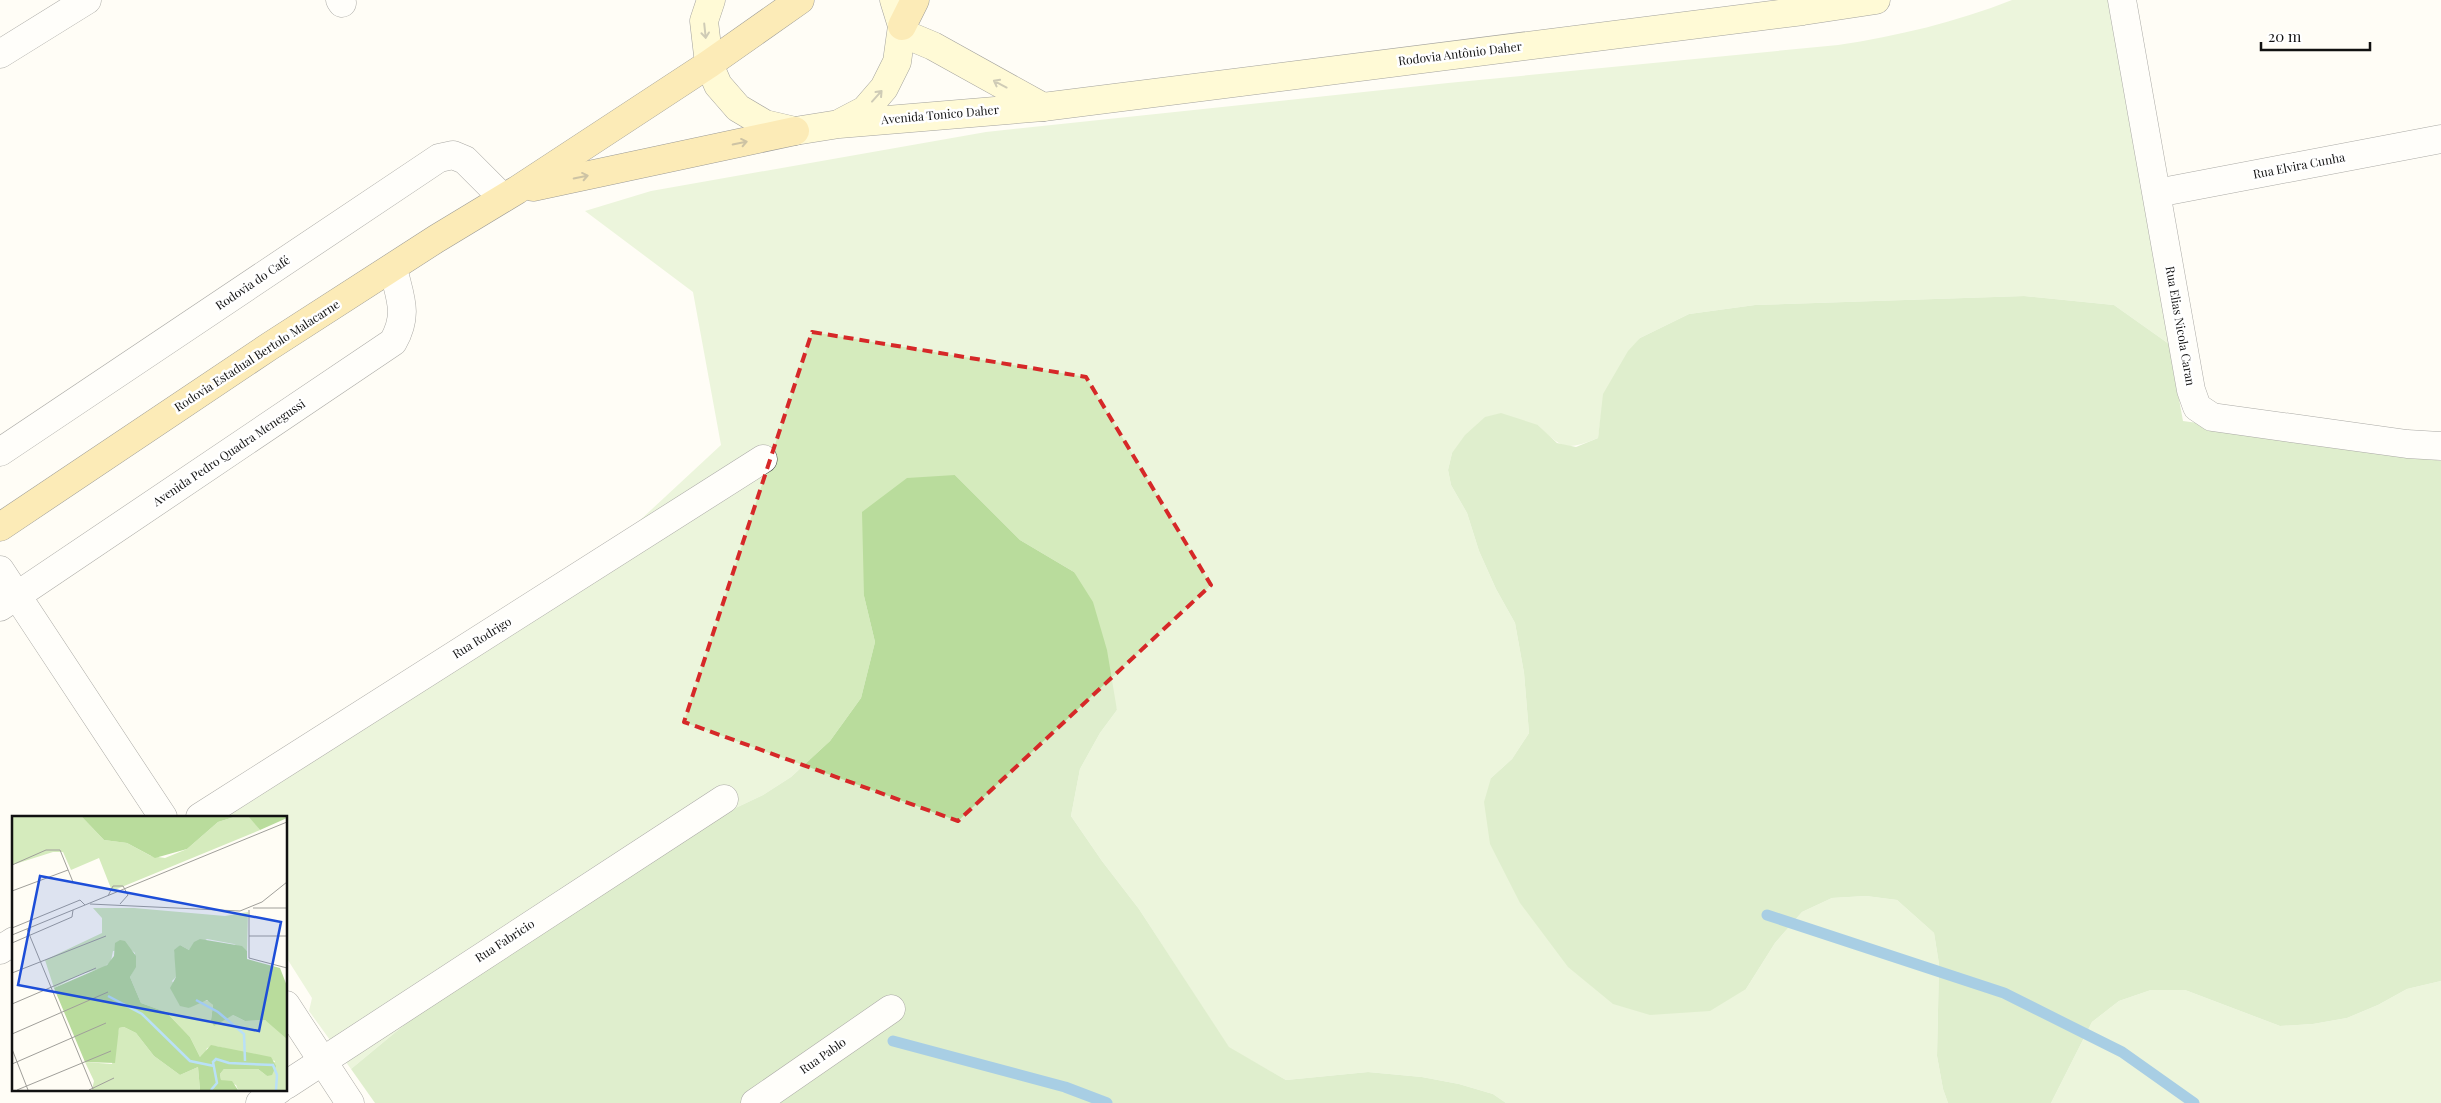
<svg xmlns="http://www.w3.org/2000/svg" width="2441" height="1103" font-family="'Playfair Display',serif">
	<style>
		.green { fill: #d5ebbd }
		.forest { fill: #b9dc9c }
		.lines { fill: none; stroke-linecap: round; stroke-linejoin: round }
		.stream { stroke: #3f96cf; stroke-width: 11 }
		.minor-casing { stroke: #444; stroke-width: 29 }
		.secondary-casing { stroke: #333; stroke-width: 29 }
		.primary-casing { stroke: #222; stroke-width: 29 }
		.minor { stroke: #fff; stroke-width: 28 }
		.secondary { stroke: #fff6b0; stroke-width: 28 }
		.primary { stroke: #f9d66b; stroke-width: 28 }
		.oneway { stroke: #948f68 }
		.oneway2 { stroke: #917d42 }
		.marked { fill: none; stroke: #d62828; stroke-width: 4; stroke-dasharray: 10 6; stroke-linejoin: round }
		.labels { text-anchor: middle; stroke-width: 5; stroke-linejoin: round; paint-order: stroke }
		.street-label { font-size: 12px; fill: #111; stroke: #fff }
		.inset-river { fill: none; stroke: #b9e0f7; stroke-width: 2.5 }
		.inset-road { fill: none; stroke: #a09f9a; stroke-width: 1 }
		.view { fill: #1d4ed8; fill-opacity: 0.15; stroke: #1d4ed8; stroke-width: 2.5 }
		.inset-edge { fill: none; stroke: #111; stroke-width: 2.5 }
	</style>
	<rect width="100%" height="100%" fill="#fffdf5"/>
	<!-- green -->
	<g class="green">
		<path d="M2012,0h102l55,344 -55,-39 -90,-9 -269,9 -66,9 -49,24 -36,56 -6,44c-32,13 -36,11 -60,-13l-86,28 -4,17 3,15 16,28 12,38 17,38 19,34 9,50 5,60 -17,26 -21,19 255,211 29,-46 27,-31 30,-14 34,-2 31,4 37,33 5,31 -2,92 6,33 5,14h-442l-13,-9 -34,-10 -37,-7 -54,-5 -82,8 -57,-32 -90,-139 -37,-48 -31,-45 9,-47 20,-36 17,-23 -43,-138 -54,-32 -65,-65 -91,121 11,46 -14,56 -31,43 -39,36 -28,18 -55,26 -241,152 -116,96 -42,-58 3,-13 -26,-41v-140h-72l409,-281 98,-91 -28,-153 -108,-81 66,-20 335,-59 462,-49 390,-38c60,-9 118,-23 174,-45z"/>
		<polygon points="2441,981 2441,1103 2051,1103 2092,1022 2119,1001 2151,990 2185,990 2280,1026 2313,1024 2347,1018 2378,1005 2407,989"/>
	</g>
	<!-- forest -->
	<g class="forest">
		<polygon points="2024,296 2114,305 2169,344 2183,421 2345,443 2441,461 2441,981 2407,989 2378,1005 2347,1018 2313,1024 2280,1026 2185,990 2151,990 2119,1001 2092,1022 2051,1103 1948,1103 1943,1089 1937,1056 1939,964 1934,933 1897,900 1866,896 1832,898 1802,912 1775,943 1746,989 1710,1011 1650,1015 1613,1004 1568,967 1520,903 1490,844 1484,802 1491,778 1512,759 1529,733 1524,673 1515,623 1496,589 1479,551 1467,513 1451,485 1448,470 1452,453 1465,435 1485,417 1501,413 1538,425 1557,443 1576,447 1598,438 1603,394 1628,351 1640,338 1689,314 1755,305"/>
		<polygon points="955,475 1020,540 1074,572 1093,602 1107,650 1117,710 1100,733 1080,769 1071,816 1102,861 1139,909 1229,1047 1286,1080 1368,1072 1422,1077 1459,1084 1493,1094 1506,1103 375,1103 351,1069 467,973 708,821 763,795 791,777 830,741 861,698 875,642 864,596 862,512 907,478"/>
	</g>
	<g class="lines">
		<!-- stream -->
		<g class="stream">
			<polyline points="1767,915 2004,993 2122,1052 2194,1103"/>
			<polyline points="893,1041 1065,1087 1107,1103"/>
		</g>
		<defs>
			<g id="minor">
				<polyline points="340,0 342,3"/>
				<polyline points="2122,0 2191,390 2197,407 2212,417 2407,444 2441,446"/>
				<polyline points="0,54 87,0"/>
				<polyline points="2157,193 2441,139"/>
				<polyline points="0,452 439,158 453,155 465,160 503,198"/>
				<polyline points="0,570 163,817"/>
				<path d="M0,607l393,-265c16,-28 7,-44 0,-74"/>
				<polyline points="200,817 763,459"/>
				<polyline points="0,950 14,941"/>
				<polyline points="286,1005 350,1103"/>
				<polyline points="286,1085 724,799"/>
				<polyline points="260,1103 280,1089"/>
				<polyline points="755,1103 891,1009"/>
			</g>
			<g id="secondary">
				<polyline points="711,0 704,21 709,64 718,85 738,108 765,124 795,131 839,124 1043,107 1803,11 1876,0"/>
				<polyline points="902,33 933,46 1043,107"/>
				<polyline points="842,122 865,110 884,88 897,62 902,26 894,0"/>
			</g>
			<g id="primary">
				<polyline points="902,26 915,0"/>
				<polyline points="533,187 795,131"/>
				<polyline points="0,527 270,346 436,239 517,190 709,64 800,0"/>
			</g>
		</defs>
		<!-- minor casing -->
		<use href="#minor" class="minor-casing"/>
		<!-- secondary casing -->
		<use href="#secondary" class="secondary-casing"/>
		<!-- primary casing -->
		<use href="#primary" class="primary-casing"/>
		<!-- minor -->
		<use href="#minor" class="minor"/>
		<!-- secondary -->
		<use href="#secondary" class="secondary"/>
		<!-- primary -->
		<use href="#primary" class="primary"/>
	</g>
	<!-- one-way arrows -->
	<defs><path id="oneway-shaft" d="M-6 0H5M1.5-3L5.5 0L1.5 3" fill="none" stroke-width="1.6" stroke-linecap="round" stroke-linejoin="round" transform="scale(1.25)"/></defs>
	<g class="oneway">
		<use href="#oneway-shaft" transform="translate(705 31) rotate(84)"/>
		<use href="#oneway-shaft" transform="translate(1000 84) rotate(-152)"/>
		<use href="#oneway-shaft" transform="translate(877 96) rotate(-48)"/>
	</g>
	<g class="oneway2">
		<use href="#oneway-shaft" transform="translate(740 143) rotate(-12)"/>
		<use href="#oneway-shaft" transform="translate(581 177) rotate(-12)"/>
	</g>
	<!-- marked area -->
	<path d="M0 0H2441V1103H0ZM812,332l274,45 125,208 -253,236 -274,-99z" fill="#fffdf5" fill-opacity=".55" fill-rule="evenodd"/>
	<path class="marked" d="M812,332l274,45 125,208 -253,236 -274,-99z"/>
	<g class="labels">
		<!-- street labels -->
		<g class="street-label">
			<text transform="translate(1460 54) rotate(-7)" y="4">Rodovia Antônio Daher</text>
			<text transform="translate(940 115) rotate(-5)" y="4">Avenida Tonico Daher</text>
			<text transform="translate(2299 166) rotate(-11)" y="4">Rua Elvira Cunha</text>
			<text transform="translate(253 283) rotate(-34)" y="4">Rodovia do Café</text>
			<text transform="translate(2180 326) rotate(80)" y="4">Rua Elias Nicola Caran</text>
			<text transform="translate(257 356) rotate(-33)" y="4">Rodovia Estadual Bertolo Malacarne</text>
			<text transform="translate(229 453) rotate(-34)" y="4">Avenida Pedro Quadra Menegussi</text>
			<text transform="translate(482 638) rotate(-32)" y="4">Rua Rodrigo</text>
			<text transform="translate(505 941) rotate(-33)" y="4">Rua Fabricio</text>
			<text transform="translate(823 1056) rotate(-35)" y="4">Rua Pablo</text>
		</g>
	</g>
	<!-- overview -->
	<g transform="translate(12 816)">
		<rect width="275" height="275" fill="#fffdf5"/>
		<path d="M0,1h70l22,23 23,3 24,13 14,2 22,-9 31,-27 16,-5h16l10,13 -148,61 -13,-33 -28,12 -8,-18h-10l-41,13zM81,92h41l91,8 23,-4 -1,39 -13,-7 -27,-5 -18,11 -9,-5 -6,6 3,15 -1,11 -4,4 17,27 11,-8 10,1 3,4 -2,15 22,-5 12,6 20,-1 15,10 7,9v51h-49l-2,-5 -15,-5 -1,-6 4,-5h34l9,7 8,-15 -59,-15 -9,2 -3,8 -4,1 -10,-20 -24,-25 -25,-9 -11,-26 4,-8 1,-16 -5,-4 -17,2 -2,10 -8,7 -22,6 -27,14 -9,-28 57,-27v-15zM112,211l12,6 18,23 26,19 18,-8 2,23h-108l2,-9 -9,-19 27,2 7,-36z" fill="#d5ebbd"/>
		<path d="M70,1h152l-16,5 -31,27 -32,9 -28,-15 -23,-3zM237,1h38v1l-27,12zM188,123l42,7 5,5v8l33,9 7,18v53l-22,-19 -20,1 -12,-6 -19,11 -3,-6 2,-15 -6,-5 -18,8 -9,-2 -10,-18 6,-11 -2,-27 6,-5 9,5 5,-8zM108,124l5,1 11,15v11l-6,10 11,26 25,9 24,25 10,20 11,-12 60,12 5,9 -4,9 -5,1 -9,-7h-34l-4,5 1,6 11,1 6,9h-38l-2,-23 -18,8 -26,-19 -18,-23 -12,-6 -5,1 -4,35 -30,-1 -31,-74 53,-23 7,-9 1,-13z" fill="#b9dc9c"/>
		<path class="inset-river" d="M96,180l34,18 48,47 24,5M184,184l22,12 26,22 1,27M199,274l6,-7 -4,-21 3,-3 13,4 44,2 4,10 -1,15"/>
		<path class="inset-road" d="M0,49l34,-15h14l13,32M0,75l56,-21M96,80l5,-10h10l5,9 -8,9M78,88l150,7 22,-9 25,-20M241,92h34M237,94v48l38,10M0,112l68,-28 5,5M15,113l66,160M0,119l275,-113M237,120h38M0,127l60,-26 1,-7M0,157l94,-37M0,188l84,-36M0,218l96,-42M0,233l16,41M0,248l94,-41M5,274l94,-39M77,274l25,-12"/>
		<path class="view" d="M28,60l241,46 -22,109 -241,-46z"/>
		<rect width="275" height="275" class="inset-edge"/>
	</g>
	<!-- scale -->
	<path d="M2261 42v8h109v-8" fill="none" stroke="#111111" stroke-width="2.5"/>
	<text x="2268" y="42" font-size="15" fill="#111111" stroke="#ffffff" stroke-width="4" paint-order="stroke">20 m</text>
</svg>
